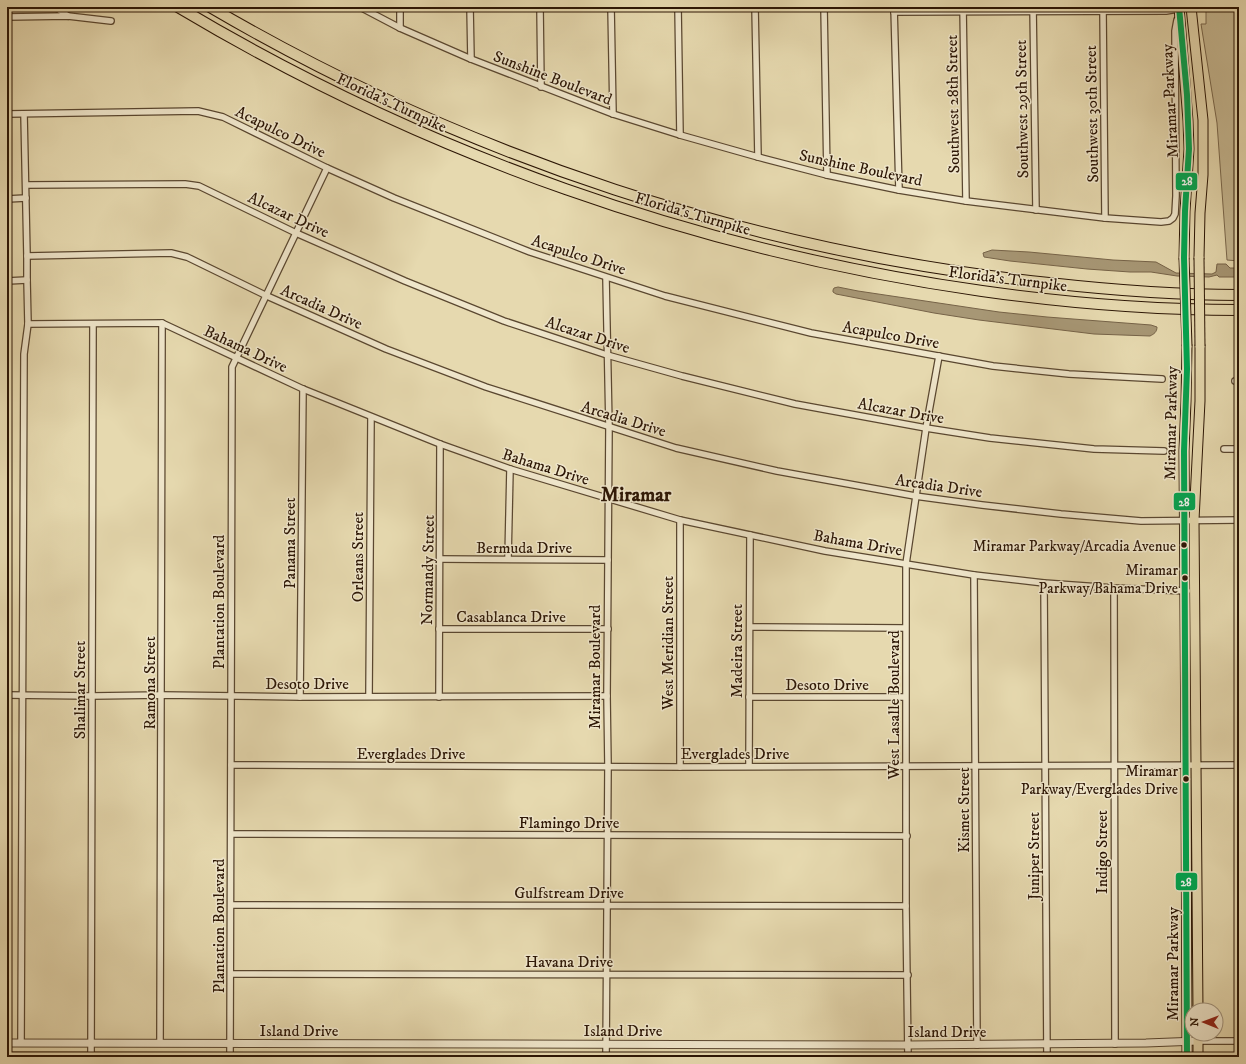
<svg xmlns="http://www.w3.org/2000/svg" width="1246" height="1064" font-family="'IM FELL DW Pica',serif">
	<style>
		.green { fill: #c6b892; stroke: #79674c }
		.water { fill: #a79775; stroke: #766348 }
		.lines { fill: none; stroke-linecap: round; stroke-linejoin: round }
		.minor-casing { stroke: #5a4730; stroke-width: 8 }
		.tertiary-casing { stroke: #5a4730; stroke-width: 9 }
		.primary-casing { stroke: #2c1605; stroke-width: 11 }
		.motorway-casing { stroke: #2c1605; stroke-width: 12 }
		.minor { stroke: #efe6cb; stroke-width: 5.5 }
		.tertiary { stroke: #efe6cb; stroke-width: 7 }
		.primary { stroke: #e6d9af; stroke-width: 9 }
		.motorway { stroke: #e6d9af; stroke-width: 10 }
		.primary-bridge-casing { stroke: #2c1605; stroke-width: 11; stroke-linecap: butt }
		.primary-bridge { stroke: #e6d9af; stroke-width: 9 }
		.bus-1-casing { stroke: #efe6cb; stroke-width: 9 }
		.bus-1 { stroke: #00a651; stroke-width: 6 }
		.bus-dot { fill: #2c1605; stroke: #efe6cb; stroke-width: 1.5 }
		.labels { text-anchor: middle; stroke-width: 3; stroke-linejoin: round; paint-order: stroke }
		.bus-label { font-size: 15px; fill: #2c1605; stroke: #efe6cb; text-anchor: end }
		.street-label { font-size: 16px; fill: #2c1605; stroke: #efe6cb }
		.district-label { font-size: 20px; font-weight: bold; fill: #2c1605; stroke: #efe6cb }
		.line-badge { stroke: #efe6cb; stroke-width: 1.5 }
		.badge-label { font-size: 11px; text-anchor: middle; font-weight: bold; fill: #fff }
	</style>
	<rect width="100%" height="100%" fill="#e6d9af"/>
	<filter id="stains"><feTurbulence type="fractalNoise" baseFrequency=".005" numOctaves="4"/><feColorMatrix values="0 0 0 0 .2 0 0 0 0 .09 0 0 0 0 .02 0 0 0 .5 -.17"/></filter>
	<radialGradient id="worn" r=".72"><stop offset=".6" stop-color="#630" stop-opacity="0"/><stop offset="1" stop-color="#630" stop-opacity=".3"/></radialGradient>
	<!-- green -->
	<polygon class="green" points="1206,11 1239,11 1239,261 1227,260 1217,123 1201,24 1206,24"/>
	<!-- water -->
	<g class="water">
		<polygon points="992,250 1029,252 1113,260 1156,262 1176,273 1212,274 1216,272 1217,264 1226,264 1230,268 1239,268 1239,277 1219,277 1217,275 1209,277 1177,276 1151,272 1130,272 1087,269 1010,261 984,257 983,253"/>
		<path d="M838,287l20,4 141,21 48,5 104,8 6,2c0,5 -3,7 -7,9l-56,-2 -115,-14 -45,-7 -98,-19 -3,-2v-2l1,-2z"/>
	</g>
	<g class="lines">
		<defs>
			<g id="minor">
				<polyline points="55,7 68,16"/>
				<polyline points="360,7 400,28 471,59 613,114 680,135 758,157 827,175 899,190 966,201 1105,218 1161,222 1169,221 1173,218 1175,214 1176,196 1175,31 1177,20"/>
				<polyline points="400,7 400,28"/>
				<polyline points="470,7 471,59"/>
				<polyline points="540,7 541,87"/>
				<polyline points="611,7 613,114"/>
				<polyline points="678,7 680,135"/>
				<polyline points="755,7 758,157"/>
				<polyline points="824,7 827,175"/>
				<polyline points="894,7 899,190"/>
				<polyline points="963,7 966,201"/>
				<polyline points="1033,7 1036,210"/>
				<polyline points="1103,11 1105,218"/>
				<polyline points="894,12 1166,11 1190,7"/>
				<polyline points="7,17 68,16 111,21"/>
				<polyline points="7,114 198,111 223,117 327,168 394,198 530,252 665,296 811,333 993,366 1069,374 1162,379"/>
				<polyline points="26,185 185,184 199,186 296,233 405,281 504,321 607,355 682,376 795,404 926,428 990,438 1094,449 1164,451"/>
				<polyline points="7,199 26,198"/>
				<polyline points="27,256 171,253 187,257 267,296 386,349 486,387 676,448 777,471 915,496 982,505 1061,514 1141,521 1239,520"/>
				<polyline points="7,281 27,280"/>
				<polyline points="28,324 162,323 303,389 440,444 510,469 680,520 825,551 974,575 1044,583 1114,588 1187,591"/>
				<polyline points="1235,381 1239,381"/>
				<polyline points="1224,449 1239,449"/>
				<polyline points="440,559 608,560"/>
				<polyline points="508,559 510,469"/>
				<polyline points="974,575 977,1045"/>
				<polyline points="1044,583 1047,1057"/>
				<polyline points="1114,588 1115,1044"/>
				<polyline points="750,627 905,628"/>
				<polyline points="439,629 608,629"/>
				<polyline points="7,695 92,696 162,695 300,697 607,696"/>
				<polyline points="369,696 371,417"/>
				<polyline points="300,697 303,389"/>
				<polyline points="439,697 440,444"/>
				<polyline points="749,697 905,697"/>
				<polyline points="231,765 680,767 1239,765"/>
				<polyline points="749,766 750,535"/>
				<polyline points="680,767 680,520"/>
				<polyline points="231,834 907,836"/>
				<polyline points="231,905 906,906"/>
				<polyline points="231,974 908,975"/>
				<polyline points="1198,1041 1239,1041"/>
				<polyline points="21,1043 24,354 28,324 27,280 27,256 24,114"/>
				<polyline points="160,1043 162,323"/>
				<polyline points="91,1056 93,324"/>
				<polyline points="1198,1056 1239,1056"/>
				<polyline points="230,1057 232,367 327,168"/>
				<polyline points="606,1057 608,766 607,696 609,427 606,278"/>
				<polyline points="908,1057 906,906 906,564 926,428 939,356"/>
			</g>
			<g id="tertiary">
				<polyline points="7,1043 908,1045 1146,1043 1198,1041"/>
				<polyline points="7,1056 506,1057"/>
				<polyline points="707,1057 950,1057"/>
				<polyline points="1103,1057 1198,1056"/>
			</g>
			<g id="primary">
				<polyline points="1179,7 1188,121 1189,149 1185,211 1184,258"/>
				<polyline points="1191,7 1203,120 1203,175 1200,213 1199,258"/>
				<polyline points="1187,346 1186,401 1184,451 1186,765 1187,1057"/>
				<polyline points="1198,1010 1194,520 1200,401 1200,346"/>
				<polyline points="1198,1034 1198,1057"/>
			</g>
			<g id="motorway">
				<path d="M178,7c246,147 520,244 804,284 85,12 171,19 257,19"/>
				<path d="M210,7c256,150 544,245 839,276 63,7 127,12 190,12"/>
			</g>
		</defs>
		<!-- minor casing -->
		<use href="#minor" class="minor-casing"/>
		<!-- tertiary casing -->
		<use href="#tertiary" class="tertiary-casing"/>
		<!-- primary casing -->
		<use href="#primary" class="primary-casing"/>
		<!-- motorway casing -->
		<use href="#motorway" class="motorway-casing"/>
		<!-- minor -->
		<use href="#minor" class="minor"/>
		<!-- tertiary -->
		<use href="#tertiary" class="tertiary"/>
		<!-- primary -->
		<use href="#primary" class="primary"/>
		<!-- motorway -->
		<use href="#motorway" class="motorway"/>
		<defs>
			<g id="primary-bridge">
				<polyline points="1184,258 1187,346"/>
				<polyline points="1199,258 1200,346"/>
			</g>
		</defs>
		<!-- primary-bridge casing -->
		<use href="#primary-bridge" class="primary-bridge-casing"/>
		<!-- primary-bridge -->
		<use href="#primary-bridge" class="primary-bridge"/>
		<defs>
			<polyline id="bus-1" points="1179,7 1187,95 1189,149 1185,211 1184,258 1187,369 1184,451 1187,1057"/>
		</defs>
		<!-- bus-1 casing -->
		<use href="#bus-1" class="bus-1-casing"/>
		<!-- bus-1 -->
		<use href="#bus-1" class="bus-1"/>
	</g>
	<!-- markers -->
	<g class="bus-dot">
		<circle cx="1184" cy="545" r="3.5"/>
		<circle cx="1185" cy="578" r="3.5"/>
		<circle cx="1186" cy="779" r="3.5"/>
	</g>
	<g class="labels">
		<!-- bus labels -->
		<g class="bus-label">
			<text x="1176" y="551">Miramar Parkway/Arcadia Avenue</text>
			<text x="1178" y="575">Miramar<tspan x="1178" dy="18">Parkway/Bahama Drive</tspan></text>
			<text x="1178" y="776">Miramar<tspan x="1178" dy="18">Parkway/Everglades Drive</tspan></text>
		</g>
		<!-- street labels -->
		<g class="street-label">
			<text transform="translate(553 77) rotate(21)" y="6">Sunshine Boulevard</text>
			<text transform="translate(1169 101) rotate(-93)" y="6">Miramar Parkway</text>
			<text transform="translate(392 102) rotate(25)" y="6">Florida's Turnpike</text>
			<text transform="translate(952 104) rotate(-91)" y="6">Southwest 28th Street</text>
			<text transform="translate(1021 109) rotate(-91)" y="6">Southwest 29th Street</text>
			<text transform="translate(1091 114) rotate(-91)" y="6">Southwest 30th Street</text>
			<text transform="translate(281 131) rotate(26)" y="6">Acapulco Drive</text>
			<text transform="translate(861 167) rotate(12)" y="6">Sunshine Boulevard</text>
			<text transform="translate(693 213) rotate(16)" y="6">Florida's Turnpike</text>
			<text transform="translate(289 214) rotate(25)" y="6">Alcazar Drive</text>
			<text transform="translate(579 254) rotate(18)" y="6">Acapulco Drive</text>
			<text transform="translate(1008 278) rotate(7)" y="6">Florida's Turnpike</text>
			<text transform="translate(322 306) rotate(24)" y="6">Arcadia Drive</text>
			<text transform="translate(588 334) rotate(18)" y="6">Alcazar Drive</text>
			<text transform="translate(891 334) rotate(10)" y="6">Acapulco Drive</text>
			<text transform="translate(246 348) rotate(25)" y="6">Bahama Drive</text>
			<text transform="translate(901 410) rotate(10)" y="6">Alcazar Drive</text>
			<text transform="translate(624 418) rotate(17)" y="6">Arcadia Drive</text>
			<text transform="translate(1170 423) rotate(-89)" y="6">Miramar Parkway</text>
			<text transform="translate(546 466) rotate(17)" y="6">Bahama Drive</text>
			<text transform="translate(939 485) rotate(8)" y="6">Arcadia Drive</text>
			<text transform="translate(858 542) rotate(10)" y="6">Bahama Drive</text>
			<text transform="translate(289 543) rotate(-90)" y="6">Panama Street</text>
			<text x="524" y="553">Bermuda Drive</text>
			<text transform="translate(357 557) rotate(-90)" y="6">Orleans Street</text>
			<text transform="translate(427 570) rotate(-89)" y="6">Normandy Street</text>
			<text transform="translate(218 602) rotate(-90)" y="6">Plantation Boulevard</text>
			<text x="511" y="622">Casablanca Drive</text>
			<text transform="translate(667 643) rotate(-90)" y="6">West Meridian Street</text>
			<text transform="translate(736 651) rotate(-90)" y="6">Madeira Street</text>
			<text transform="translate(594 667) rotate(-90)" y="6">Miramar Boulevard</text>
			<text transform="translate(149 683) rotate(-90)" y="6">Ramona Street</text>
			<text x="307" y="689">Desoto Drive</text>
			<text x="827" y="690">Desoto Drive</text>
			<text transform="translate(79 690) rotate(-90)" y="6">Shalimar Street</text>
			<text transform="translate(893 705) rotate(-90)" y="6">West Lasalle Boulevard</text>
			<text x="411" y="759">Everglades Drive</text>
			<text x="735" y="759">Everglades Drive</text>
			<text transform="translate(963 810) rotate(-90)" y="6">Kismet Street</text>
			<text x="569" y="828">Flamingo Drive</text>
			<text transform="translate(1101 852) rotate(-90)" y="6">Indigo Street</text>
			<text transform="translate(1033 856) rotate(-90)" y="6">Juniper Street</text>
			<text x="569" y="898">Gulfstream Drive</text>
			<text transform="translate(218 926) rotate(-90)" y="6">Plantation Boulevard</text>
			<text x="569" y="967">Havana Drive</text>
			<text transform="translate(1172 964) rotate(-90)" y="6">Miramar Parkway</text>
			<text x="299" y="1036">Island Drive</text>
			<text x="623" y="1036">Island Drive</text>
			<text x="947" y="1037">Island Drive</text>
		</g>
		<!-- district labels -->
		<g class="district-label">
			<text x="636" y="501">Miramar</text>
		</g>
	</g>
	<g class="line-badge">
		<rect x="1175" y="172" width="23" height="19" rx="4" fill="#00a651"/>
		<rect x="1173" y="492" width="23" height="19" rx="4" fill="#00a651"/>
		<rect x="1175" y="872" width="23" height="19" rx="4" fill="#00a651"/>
	</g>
	<g class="badge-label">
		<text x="1187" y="185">28</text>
		<text x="1184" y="506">28</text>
		<text x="1186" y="886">28</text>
	</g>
	<!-- margin -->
	<rect width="1246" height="1064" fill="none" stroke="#e6d9af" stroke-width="24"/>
	<rect x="8" y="8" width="1230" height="1048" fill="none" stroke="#2c1605" stroke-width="2"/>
	<rect x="12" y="12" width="1222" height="1040" fill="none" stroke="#2c1605"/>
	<!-- north arrow -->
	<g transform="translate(1204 1022) rotate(271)"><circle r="19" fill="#efe6cb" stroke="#a1937c"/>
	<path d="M0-3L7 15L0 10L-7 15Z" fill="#8f2418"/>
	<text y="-6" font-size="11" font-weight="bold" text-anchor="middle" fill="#2c1605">N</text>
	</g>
	<rect width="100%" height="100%" filter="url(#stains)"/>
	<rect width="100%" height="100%" fill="url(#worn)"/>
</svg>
